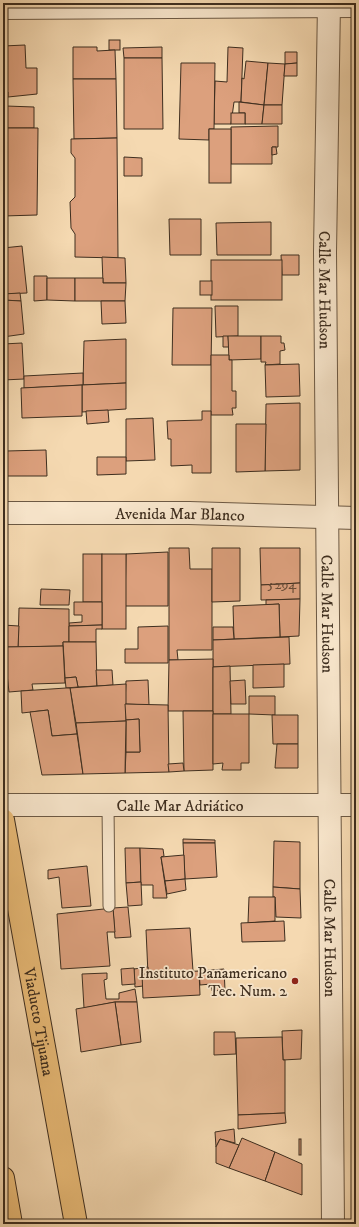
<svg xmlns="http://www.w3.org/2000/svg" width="359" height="1227" font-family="'IM FELL DW Pica',serif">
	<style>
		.building { fill: #dca07d; stroke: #3e2e1f }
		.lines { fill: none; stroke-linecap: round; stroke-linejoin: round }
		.lane-casing { stroke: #6c5944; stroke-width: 13 }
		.street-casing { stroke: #6c5944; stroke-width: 24 }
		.highway-casing { stroke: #3e2e1f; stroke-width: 24 }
		.lane { stroke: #f8e6cc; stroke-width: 11 }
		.street { stroke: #f8e6cc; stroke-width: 22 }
		.highway { stroke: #eabc78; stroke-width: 22 }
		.poi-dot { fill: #8f2418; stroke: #f8e6cc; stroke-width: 1.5 }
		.labels { text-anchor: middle; stroke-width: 3.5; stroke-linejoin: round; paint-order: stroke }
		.number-label { font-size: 14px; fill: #664a36 }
		.street-label { font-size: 16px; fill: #3e2e1f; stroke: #f8e6cc }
		.poi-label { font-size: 16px; fill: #3e2e1f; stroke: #f8e6cc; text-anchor: end }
	</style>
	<rect width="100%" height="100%" fill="#f5d9b1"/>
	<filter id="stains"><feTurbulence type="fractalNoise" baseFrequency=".005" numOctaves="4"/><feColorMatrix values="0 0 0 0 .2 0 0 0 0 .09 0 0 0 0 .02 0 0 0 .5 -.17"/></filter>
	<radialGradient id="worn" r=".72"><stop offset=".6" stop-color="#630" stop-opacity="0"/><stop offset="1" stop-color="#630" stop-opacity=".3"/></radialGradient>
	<!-- building -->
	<g class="building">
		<rect x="109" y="40" width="11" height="10"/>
		<polygon points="25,45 26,68 37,68 37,94 8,97 8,92 3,93 3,46"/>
		<polygon points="73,47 97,47 97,51 115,50 116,79 73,79"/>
		<polygon points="162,47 162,58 124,58 123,48"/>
		<polygon points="228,47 243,48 241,102 234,102 231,124 214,124 215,81 227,82"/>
		<polygon points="285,52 297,52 297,63 285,64"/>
		<polygon points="124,58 162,58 163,129 124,129"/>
		<polygon points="246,61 268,63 264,105 241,102 242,78 244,79"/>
		<polygon points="181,63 215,63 214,129 209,129 209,140 179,139"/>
		<polygon points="268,63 285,64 282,105 264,105"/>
		<polygon points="297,63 297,76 284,76 285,64"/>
		<polygon points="73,79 116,79 117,138 74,139"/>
		<polygon points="239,102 264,105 262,124 245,124 245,113 239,113"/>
		<polygon points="264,105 282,105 282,124 262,124"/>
		<polygon points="6,106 34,107 34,128 4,128"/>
		<rect x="231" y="113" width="14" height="11"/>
		<polygon points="278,126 278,147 272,147 272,164 231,164 231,127"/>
		<polygon points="3,128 38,128 37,215 3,216"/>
		<rect x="209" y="129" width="22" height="54"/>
		<polygon points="117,138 118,258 75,257 75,234 71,228 70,202 75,197 75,158 71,153 71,139"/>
		<polygon points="272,147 276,147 277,154 272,155"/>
		<polygon points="124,157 142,158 142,176 124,176"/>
		<polygon points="169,219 201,219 201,255 170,255"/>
		<polygon points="271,222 271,255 217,255 216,223"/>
		<polygon points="22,246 27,293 3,294 3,248"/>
		<polygon points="281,255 299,255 299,275 282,275"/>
		<polygon points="102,257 125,258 126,283 103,283"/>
		<rect x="211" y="260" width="71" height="40"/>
		<polygon points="34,276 47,276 47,300 34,301"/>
		<polygon points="47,278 75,278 75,301 47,300"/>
		<polygon points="75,278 103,278 103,283 126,283 125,301 75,301"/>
		<rect x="200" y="281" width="12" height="14"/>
		<polygon points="20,293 21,301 3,300 3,294"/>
		<polygon points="3,300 21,301 24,334 3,337"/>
		<polygon points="101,301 125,301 126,323 102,324"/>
		<polygon points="215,306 238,306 238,336 216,337"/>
		<polygon points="173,308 212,308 211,365 172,365"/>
		<polygon points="223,336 228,336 229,347 223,347"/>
		<polygon points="228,336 261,336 261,359 229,360"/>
		<polygon points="261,336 281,336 281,343 284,343 285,350 280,351 280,364 265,365 266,362 261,362"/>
		<polygon points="126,339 126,383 83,385 84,341"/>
		<polygon points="22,343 24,379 3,380 3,344"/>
		<polygon points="211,355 229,355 229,360 232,360 232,391 236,391 236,408 232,408 233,415 211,415"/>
		<polygon points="299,364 300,396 266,397 265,365"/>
		<polygon points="83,373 83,385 24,388 24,376"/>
		<polygon points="126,383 126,409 82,412 82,385"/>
		<polygon points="82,385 82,416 22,418 21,388"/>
		<polygon points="300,403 300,470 265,471 266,404"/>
		<polygon points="108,410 109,422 87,424 86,411"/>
		<polygon points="202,411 211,411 211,473 192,473 192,465 171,466 171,439 168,439 167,421 202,420"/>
		<polygon points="153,418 155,460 126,461 126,419"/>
		<polygon points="236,424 266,424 265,471 236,472"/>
		<polygon points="46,450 47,476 7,476 6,451"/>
		<polygon points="97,457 126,457 126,474 97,475"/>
		<polygon points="169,548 189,548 190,569 212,569 212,650 177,650 178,660 169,660"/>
		<polygon points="212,548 240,548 240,601 212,602"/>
		<polygon points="260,548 300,548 300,583 261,585"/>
		<polygon points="168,552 168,606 125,606 126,554"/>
		<rect x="83" y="554" width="19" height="48"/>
		<rect x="102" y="554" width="24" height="75"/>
		<polygon points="300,583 300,599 261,600 261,585"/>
		<polygon points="41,589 70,590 69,605 40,605"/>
		<polygon points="300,599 299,636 280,637 279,604 266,605 266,600"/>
		<polygon points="74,602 102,602 102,625 69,626 69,623 82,622 82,615 74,615"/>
		<polygon points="279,604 280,637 234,639 233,606"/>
		<polygon points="19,608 69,609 69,642 63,642 63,646 18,647"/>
		<polygon points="3,625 19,626 18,647 4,647"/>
		<polygon points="102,625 102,629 96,629 96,642 69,642 69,626"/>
		<polygon points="168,626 168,663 125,663 125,649 138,649 138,627"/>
		<polygon points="213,627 233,627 234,639 213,640"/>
		<polygon points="289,637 290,664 213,667 213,640"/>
		<polygon points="63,642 96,642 97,686 78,687 76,677 65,678"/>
		<polygon points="63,646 65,683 32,684 33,690 9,692 4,647"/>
		<polygon points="213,659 213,711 168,711 169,660"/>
		<polygon points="284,664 284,687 253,688 253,665"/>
		<polygon points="230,666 231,714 213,714 213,667"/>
		<polygon points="96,670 112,670 113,685 97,686"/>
		<polygon points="76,677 78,687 66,688 65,678"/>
		<polygon points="148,680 149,705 125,704 126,681"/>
		<polygon points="245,680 246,704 231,704 230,681"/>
		<polygon points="126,684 126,721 76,723 70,688"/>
		<polygon points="66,688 70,688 77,734 52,736 48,710 22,713 21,691"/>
		<polygon points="249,696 275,696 275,715 249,714"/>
		<polygon points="125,704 168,705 169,772 125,773 126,752 140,752 139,719 126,720"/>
		<polygon points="48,710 52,736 77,734 83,774 42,775 30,712"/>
		<polygon points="183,711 213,711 213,770 184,771"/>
		<polygon points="213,714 249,714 249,763 241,763 241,770 222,770 223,763 213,764"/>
		<polygon points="272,715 298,715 298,744 273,744"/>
		<polygon points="139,719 140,752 126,752 126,720"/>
		<polygon points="126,721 125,773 83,774 76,723"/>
		<polygon points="277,744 298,744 298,768 275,768"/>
		<polygon points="183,763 184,771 169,772 168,764"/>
		<polygon points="183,839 215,840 215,843 183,843"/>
		<polygon points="274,841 300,842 300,889 273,887"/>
		<polygon points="183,843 215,843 217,877 185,879"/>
		<polygon points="125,848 140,848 141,882 126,883"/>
		<polygon points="140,848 163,849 164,856 161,857 167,898 153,898 153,885 141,885"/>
		<polygon points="184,855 185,879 165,881 161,857"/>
		<polygon points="87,866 91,906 62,908 59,877 48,879 48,870"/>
		<polygon points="185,879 186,890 167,894 165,881"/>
		<polygon points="141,882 142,905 128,906 126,883"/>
		<polygon points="273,887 300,889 301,918 276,917 275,897 273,897"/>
		<polygon points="249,897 275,897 275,921 248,923"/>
		<polygon points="128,907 131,937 115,938 113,908"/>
		<polygon points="113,908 115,932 107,932 110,966 61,969 57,914"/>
		<polygon points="284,921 285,941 242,942 241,923"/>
		<polygon points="190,928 193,971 148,974 146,930"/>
		<polygon points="148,967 148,974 142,974 143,986 135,987 134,969"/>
		<polygon points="134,968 135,984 122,985 121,969"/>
		<polygon points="224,969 225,990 212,991 211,984 200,985 199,971"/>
		<polygon points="199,971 200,995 143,998 142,974"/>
		<polygon points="107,973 107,979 104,980 106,999 119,999 119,993 135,989 137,1002 115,1002 84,1008 82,974"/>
		<polygon points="115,1002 137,1002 141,1042 121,1045"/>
		<polygon points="115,1002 121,1045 81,1052 76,1009"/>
		<polygon points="302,1030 301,1059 283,1060 282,1031"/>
		<polygon points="214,1032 235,1032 236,1054 214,1055"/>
		<polygon points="282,1037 283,1060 285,1060 285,1113 238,1115 236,1038"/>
		<polygon points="285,1113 286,1123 238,1129 238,1115"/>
		<polygon points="234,1129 235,1143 220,1139 216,1147 215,1132"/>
		<polygon points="242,1138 275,1152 265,1181 229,1168"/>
		<polygon points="220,1139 239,1145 229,1168 216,1163 216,1147"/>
		<rect x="299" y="1139" width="2" height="16"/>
		<polygon points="275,1152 302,1164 302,1195 265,1181"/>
	</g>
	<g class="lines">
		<defs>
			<polyline id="lane" points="108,804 109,906"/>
			<g id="street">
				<path id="s1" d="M329,3l-4,249 8,972"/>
				<polyline points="3,8 356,6"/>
				<path id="s2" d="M3,513h186l167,5"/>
				<path id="s3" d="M3,805h353"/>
			</g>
			<g id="highway">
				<path id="s4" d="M3,820l73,404"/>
				<polyline points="3,1178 11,1224"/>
			</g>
		</defs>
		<!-- lane casing -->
		<use href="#lane" class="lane-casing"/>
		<!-- street casing -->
		<use href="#street" class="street-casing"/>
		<!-- highway casing -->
		<use href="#highway" class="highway-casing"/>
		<!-- lane -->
		<use href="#lane" class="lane"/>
		<!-- street -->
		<use href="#street" class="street"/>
		<!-- highway -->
		<use href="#highway" class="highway"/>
	</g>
	<!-- markers -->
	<circle class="poi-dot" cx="295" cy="981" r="4"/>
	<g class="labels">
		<!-- number labels -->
		<g class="number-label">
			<text x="282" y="589">5294</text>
		</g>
		<!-- street labels -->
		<g class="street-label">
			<text dy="6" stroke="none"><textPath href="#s1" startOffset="287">Calle Mar Hudson</textPath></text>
			<text dy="6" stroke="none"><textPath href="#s2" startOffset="177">Avenida Mar Blanco</textPath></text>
			<text dy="6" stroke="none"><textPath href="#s1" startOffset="611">Calle Mar Hudson</textPath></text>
			<text dy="6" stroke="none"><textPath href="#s3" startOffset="177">Calle Mar Adriático</textPath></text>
			<text dy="6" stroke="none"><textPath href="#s1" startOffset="935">Calle Mar Hudson</textPath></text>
			<text dy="6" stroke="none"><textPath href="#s4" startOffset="205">Viaducto Tijuana</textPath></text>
		</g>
		<!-- poi labels -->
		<g class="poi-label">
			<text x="287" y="978">Instituto Panamericano<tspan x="287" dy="18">Tec. Num. 2</tspan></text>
		</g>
	</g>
	<!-- margin -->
	<rect width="359" height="1227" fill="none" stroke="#f5d9b1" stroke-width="16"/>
	<rect x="4" y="4" width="351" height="1219" fill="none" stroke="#3e2e1f" stroke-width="2"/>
	<rect x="8" y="8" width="343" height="1211" fill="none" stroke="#3e2e1f"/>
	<rect width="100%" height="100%" filter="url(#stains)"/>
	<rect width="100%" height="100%" fill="url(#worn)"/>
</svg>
